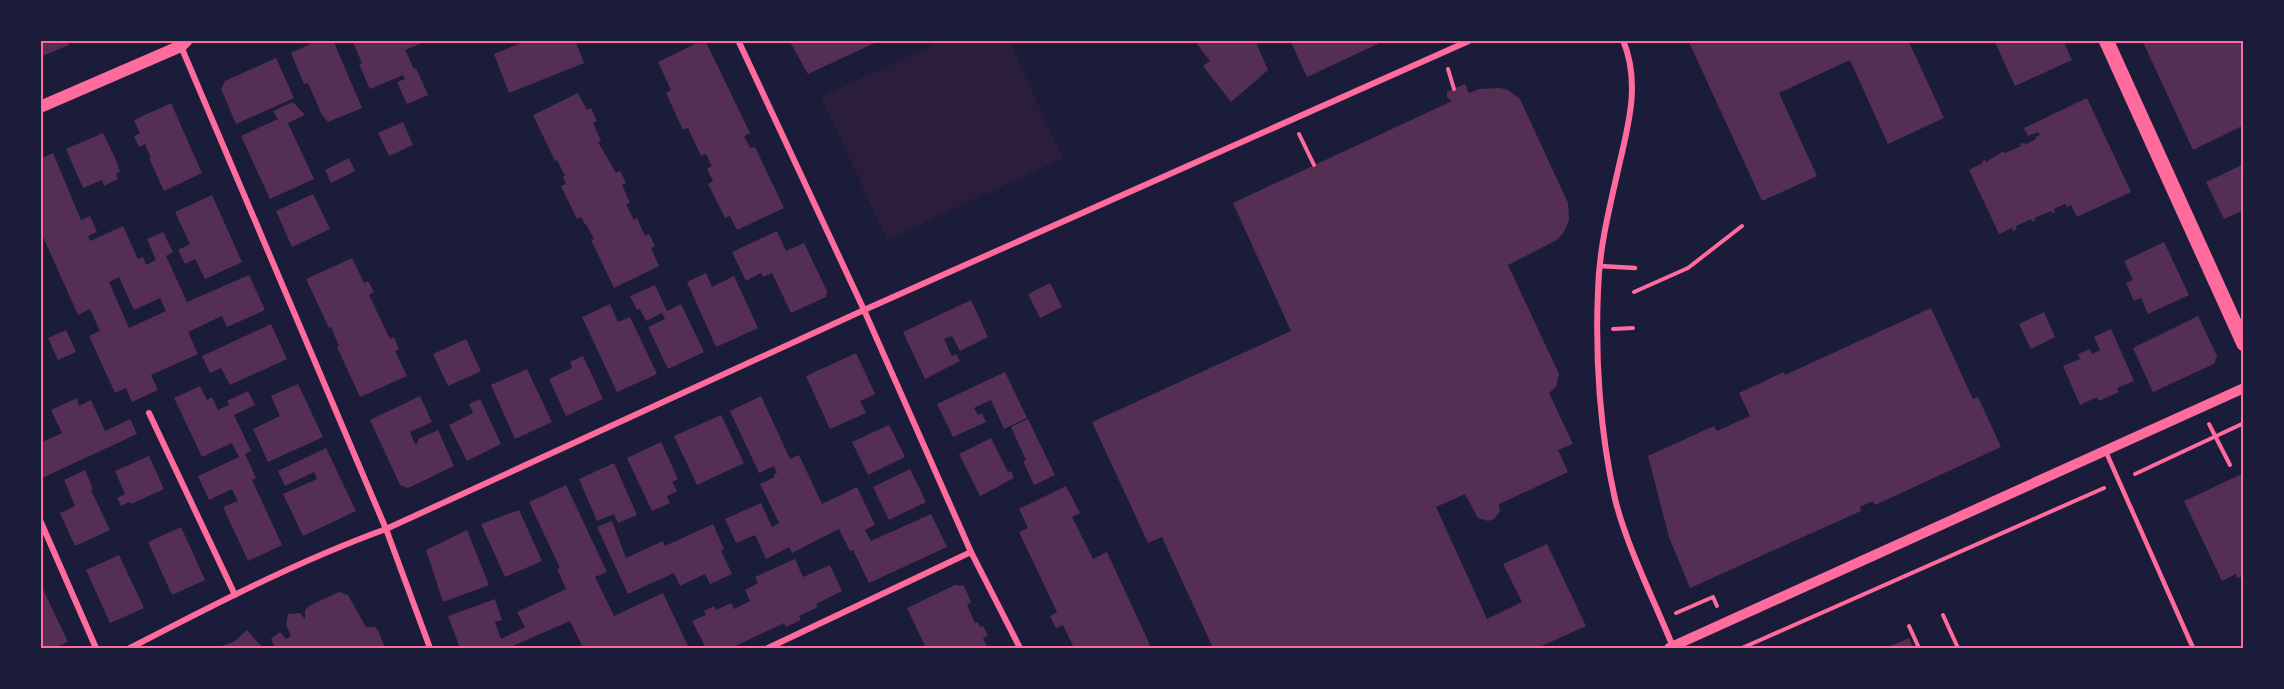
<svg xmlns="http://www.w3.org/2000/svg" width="2284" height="689" font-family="Montserrat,sans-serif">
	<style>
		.green { fill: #2a1e3b }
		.building { fill: #542f53; fill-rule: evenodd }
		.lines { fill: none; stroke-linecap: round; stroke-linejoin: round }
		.path { stroke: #ff6b9d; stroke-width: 4 }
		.service { stroke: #ff6b9d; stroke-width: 4.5 }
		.minor { stroke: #ff6b9d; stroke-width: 6 }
		.tertiary { stroke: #ff6b9d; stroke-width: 10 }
		.secondary { stroke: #ff6b9d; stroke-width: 12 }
		.primary { stroke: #ff6b9d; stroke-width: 15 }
		.neatline { fill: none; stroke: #ff6b9d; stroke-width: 2 }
	</style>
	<rect width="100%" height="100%" fill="#1b1b3a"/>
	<!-- green -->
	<polygon class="green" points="943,40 1009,41 1063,158 887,240 821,97"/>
	<!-- building -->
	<g class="building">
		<polygon points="40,40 67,40 69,45 40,57"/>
		<polygon points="319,40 333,40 362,108 328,122 322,115 308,83 304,84 291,53"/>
		<polygon points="352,40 430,40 405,50 414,69 416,68 428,95 407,104 397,82 405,79 403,75 370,89 359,64 362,63"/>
		<polygon points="528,40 575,40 584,63 509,93 494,54"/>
		<polygon points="703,40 705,40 750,133 744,136 750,148 755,147 784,208 737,230 730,216 725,218 708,184 713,181 707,169 712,166 706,154 701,156 688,128 683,130 666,93 671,90 658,62"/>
		<polygon points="789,40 881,40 808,74"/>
		<polygon points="1194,40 1255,40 1268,70 1231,102 1203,66 1210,61"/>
		<polygon points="1290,40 1386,40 1307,77"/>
		<polygon points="1688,40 1908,40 1944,118 1888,144 1850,60 1779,93 1817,176 1762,201"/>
		<polygon points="1994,40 2063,40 2072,60 2015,86"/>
		<polygon points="2142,40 2240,40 2244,48 2244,125 2193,150"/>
		<polygon points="276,58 294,98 236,124 221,89 225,81"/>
		<polygon points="1465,84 1469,93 1479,89 1500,88 1508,90 1520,99 1568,203 1569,220 1564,232 1557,240 1508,265 1559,374 1556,387 1549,393 1573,444 1558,450 1568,472 1499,504 1500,511 1494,519 1488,521 1478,518 1465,494 1436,507 1487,619 1522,602 1503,564 1547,544 1586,626 1537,648 1213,648 1162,537 1148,543 1092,422 1291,331 1233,203 1452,101 1447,98 1447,92"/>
		<polygon points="578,93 587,110 591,108 597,121 593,123 601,141 598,142 616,173 620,171 626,183 622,185 630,203 626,204 634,220 637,218 645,236 649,234 655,246 651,248 659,266 614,288 591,240 594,239 586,224 585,224 581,217 577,219 561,186 566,184 563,177 565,176 557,160 555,161 533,115"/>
		<polygon points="2087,98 2131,192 2077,217 2071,205 2067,207 2065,204 2054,209 2055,212 2052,213 2051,211 2034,218 2036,220 2032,222 2031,219 2016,226 2017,229 2013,231 2012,228 1999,234 1969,170 1983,163 1982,161 1985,160 1986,162 2004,151 2005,153 2021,146 2020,144 2024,143 2025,145 2036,139 2035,137 2040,135 2038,132 2028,136 2024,128"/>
		<polygon points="293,102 305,115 288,123 314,179 270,199 241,136 278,119 273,111"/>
		<polygon points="171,103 202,173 164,191 149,158 151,158 145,144 139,147 134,136 140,133 134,120"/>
		<polygon points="403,122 413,145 389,156 378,133"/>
		<polygon points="103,133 116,160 120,172 116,174 118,179 104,186 102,180 83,188 66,149"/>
		<path d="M53,153l28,67 9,-4 7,16 -9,4 2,5 33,-15 15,33 5,-2 3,8 10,-5 -9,-21 16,-7 10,20 -7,4 21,46 62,-27 16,35 -38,17 -5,-11 -34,16 10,22 -47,21 7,15 -26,12 -6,-14 -11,5 -26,-57 11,-5 -10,-22 -12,6 -38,-85v-71zM119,277l15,33 26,-12 6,13 -37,17 -20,-46z"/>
		<polygon points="349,158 355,171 331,183 325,170"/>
		<polygon points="2244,164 2244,210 2224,219 2206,182"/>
		<polygon points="313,194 330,229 292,247 276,211"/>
		<polygon points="212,195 242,262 205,279 195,259 185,264 178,250 190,244 175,212"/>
		<polygon points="777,231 786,251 804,243 827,291 826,297 791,313 772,273 763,277 761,273 746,281 732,252"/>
		<polygon points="2164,242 2189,295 2148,314 2141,298 2134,301 2126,283 2133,280 2124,261"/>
		<polygon points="352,258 364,283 368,281 374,292 369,295 390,339 394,337 399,349 395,351 407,376 360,397 337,347 339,346 331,327 329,328 306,279"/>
		<polygon points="706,273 712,287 734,276 758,328 716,347 687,282"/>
		<polygon points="1050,283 1062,307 1040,318 1028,294"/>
		<polygon points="655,285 667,311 681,304 704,352 668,369 648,327 665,319 662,313 646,321 640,309 637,310 630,296"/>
		<polygon points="971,300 988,337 960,351 952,336 944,339 952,356 956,354 960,361 925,379 903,332"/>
		<polygon points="610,304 618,322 630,317 657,374 617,392 582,317"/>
		<polygon points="1931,308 1973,399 1978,397 2001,447 1875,505 1873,501 1860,507 1861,511 1690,588 1669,537 1648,456 1714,426 1717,431 1750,416 1739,393 1784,372 1785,375"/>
		<polygon points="2044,312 2055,337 2031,349 2019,324"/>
		<polygon points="2198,316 2217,356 2214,364 2153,392 2133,348"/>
		<polygon points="271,324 287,359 230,385 221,368 210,373 202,356"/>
		<polygon points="2111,329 2134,381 2117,388 2119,392 2099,401 2097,397 2080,405 2063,366 2080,359 2078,354 2090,349 2092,354 2100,350 2094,337"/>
		<polygon points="66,330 76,352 58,360 48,338"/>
		<polygon points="466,339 481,371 448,386 433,354"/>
		<polygon points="856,353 875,394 860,401 866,413 830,429 806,376"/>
		<polygon points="583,356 603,399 566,416 549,379 572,368 570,362"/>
		<polygon points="527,369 552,422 515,439 491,385"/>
		<polygon points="1005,372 1027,418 1004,429 991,400 974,408 978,415 982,413 986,422 953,437 937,404"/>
		<polygon points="298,384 323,437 268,462 253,429 280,416 271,396"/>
		<polygon points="200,386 207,400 212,397 218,410 229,405 227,401 248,391 255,405 234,415 251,451 245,454 256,478 252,480 282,545 248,561 223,507 238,501 232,489 209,500 198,476 239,457 232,443 202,457 174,398"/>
		<polygon points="420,396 432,422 410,432 415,444 418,443 418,439 438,430 454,466 408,488 400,485 370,420"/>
		<polygon points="761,396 790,459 799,455 822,504 857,487 875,525 865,530 871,541 931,514 947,547 869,583 853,550 850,551 839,529 792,553 789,547 766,559 755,535 736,543 725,519 761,503 772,527 779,523 760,484 775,477 773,475 777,473 774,466 759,473 730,411"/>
		<polygon points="77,398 79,406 91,400 105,431 130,419 137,434 40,479 40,443 62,433 51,410"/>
		<polygon points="480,399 501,444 467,461 449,425 473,413 469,404"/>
		<polygon points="721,415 744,463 697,485 674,436"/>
		<polygon points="1028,419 1055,475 1034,485 1023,461 1026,460 1011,427"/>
		<polygon points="889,425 905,457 868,475 852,442"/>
		<polygon points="991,438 1008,472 1011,471 1014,478 980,496 959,454"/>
		<polygon points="661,442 678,479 672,482 677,491 667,496 670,503 652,511 627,458"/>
		<polygon points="326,448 356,511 303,536 283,494 317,479 314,472 285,486 278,471"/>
		<polygon points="149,456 164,489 131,504 129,502 121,506 117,498 125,494 115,471"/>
		<polygon points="614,463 637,515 618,523 614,514 597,521 579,479"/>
		<polygon points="910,469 926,502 889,520 873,487"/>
		<polygon points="85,470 93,489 91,490 110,530 75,546 60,513 75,506 64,480"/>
		<polygon points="2244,473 2244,576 2237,578 2236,574 2222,581 2184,501"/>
		<polygon points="566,485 607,572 595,577 614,616 663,593 689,648 583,648 570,621 508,648 460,648 448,616 495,599 502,620 495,622 501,639 525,627 517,612 566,589 557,569 560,568 529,502"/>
		<polygon points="1066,486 1080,513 1072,517 1093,559 1107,552 1150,645 1142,648 1074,648 1063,625 1056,628 1050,616 1057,612 1019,532 1028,528 1019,509"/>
		<polygon points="519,510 542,561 505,577 481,524"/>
		<polygon points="612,521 626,558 663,541 665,546 713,524 724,549 721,551 732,574 710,584 705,574 680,586 674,573 628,594 597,527"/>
		<polygon points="181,527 205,580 172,595 148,542"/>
		<polygon points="467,530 489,585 443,602 426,550"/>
		<polygon points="119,555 144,608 110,623 86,570"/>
		<polygon points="795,559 803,577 830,565 842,591 816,604 818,607 799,616 801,620 786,627 784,623 731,648 706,648 692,621 706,615 704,611 714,606 716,610 731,603 734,609 750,601 745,590 758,583 755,577"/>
		<polygon points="40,583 68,642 54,648 40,648"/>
		<polygon points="955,585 964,586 971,602 967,605 975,623 978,622 980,627 983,626 988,636 983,638 988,648 926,648 907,608"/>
		<polygon points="339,592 348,595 366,627 375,627 378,630 385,648 275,648 271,639 280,632 286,639 291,636 286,625 288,614 300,613 305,619 305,610 309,606"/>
		<polygon points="247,630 263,648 217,648 235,641"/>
		<polygon points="1909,638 1913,648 1886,648"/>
	</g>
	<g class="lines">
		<!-- path -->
		<g class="path">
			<polyline points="1448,69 1454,89"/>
			<polyline points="1299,134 1314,165"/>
			<polyline points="1634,292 1688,268 1742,226"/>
			<polyline points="1613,329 1633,328"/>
			<polyline points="2209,424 2230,465"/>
			<polyline points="2135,474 2244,423"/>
			<polyline points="1676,613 1713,597 1717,606"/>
			<polyline points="1943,615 1958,648"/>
			<polyline points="1909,626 1919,648"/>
			<polyline points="1742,648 2104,488"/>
		</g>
		<!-- service -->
		<g class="service">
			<polyline points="1600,266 1635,268"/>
			<polyline points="2106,452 2193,648"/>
		</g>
		<!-- minor -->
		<g class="minor">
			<polyline points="738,40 864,310 971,552 1020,648"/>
			<path d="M1623,40c18,44 5,86 -5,130 -9,40 -19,79 -20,121 -3,66 2,142 17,208 12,48 39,101 58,148"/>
			<polyline points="180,44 386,529 430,648"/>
			<polyline points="149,413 235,595"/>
			<polyline points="40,520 96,648"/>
			<path d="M130,648c83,-43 168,-87 256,-119l478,-219 607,-270"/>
			<polyline points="768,648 971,552"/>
		</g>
		<!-- tertiary -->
		<polyline class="tertiary" points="1669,648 2244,388"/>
		<!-- secondary -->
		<polyline class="secondary" points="40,107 181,46 187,40"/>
		<!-- primary -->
		<polyline class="primary" points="2106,40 2244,344"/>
	</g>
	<!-- border -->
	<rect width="2284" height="689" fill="none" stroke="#1b1b3a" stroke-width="84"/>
	<rect x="42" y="42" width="2200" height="605" class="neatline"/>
</svg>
